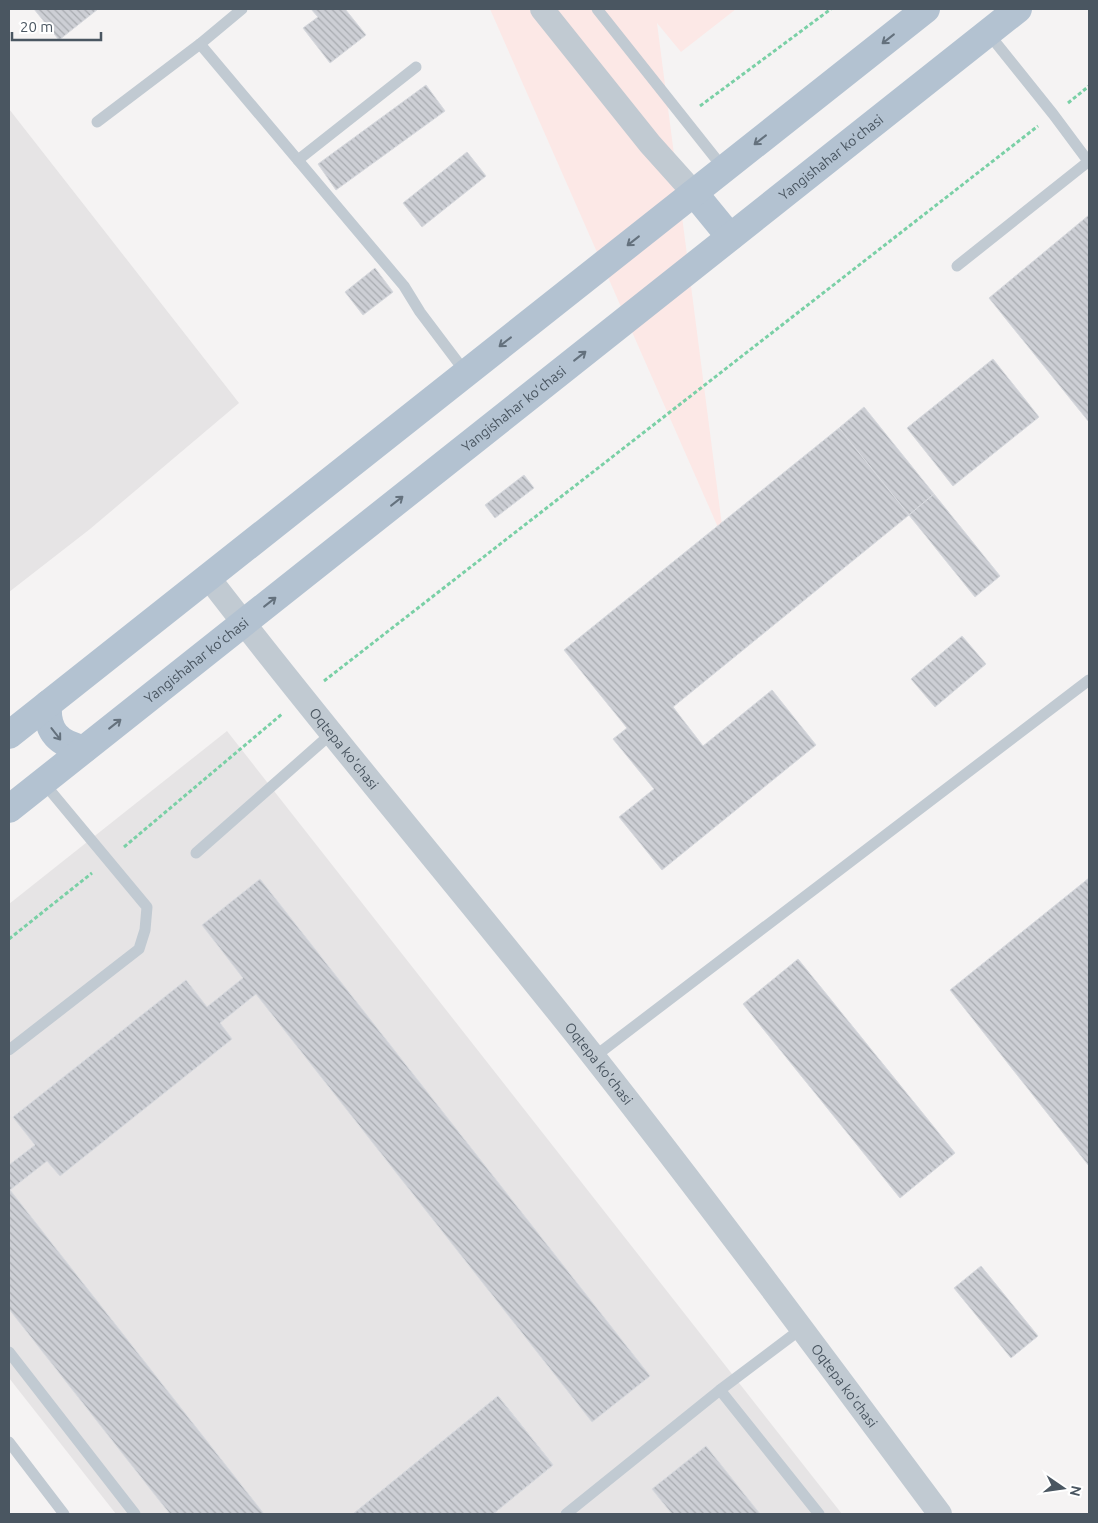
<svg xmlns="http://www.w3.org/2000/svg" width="1098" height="1523" font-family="Ubuntu,sans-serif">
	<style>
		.education { fill: #e6e4e5 }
		.medical { fill: #fce8e6 }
		.building { fill: url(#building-back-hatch); stroke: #d7d9de }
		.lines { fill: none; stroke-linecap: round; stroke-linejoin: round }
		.path { stroke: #7ad0a6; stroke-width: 3; stroke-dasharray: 4 2.5; stroke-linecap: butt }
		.service { stroke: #c1cad2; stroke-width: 11 }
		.minor { stroke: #c1cad2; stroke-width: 24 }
		.primary { stroke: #b3c2d1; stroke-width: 28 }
		.oneway { stroke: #64717d }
		.labels { text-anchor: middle; stroke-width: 4.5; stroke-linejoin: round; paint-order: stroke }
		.street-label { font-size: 14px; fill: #4a5661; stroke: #fff }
	</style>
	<defs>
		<pattern id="building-back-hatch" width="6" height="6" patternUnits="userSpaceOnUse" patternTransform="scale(1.25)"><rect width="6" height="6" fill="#cdcfd5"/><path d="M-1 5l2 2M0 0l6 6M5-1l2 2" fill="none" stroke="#a8abb0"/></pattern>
	</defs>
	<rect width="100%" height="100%" fill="#f5f3f3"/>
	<!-- education -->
	<g class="education">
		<polygon points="9,109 239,403 90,529 9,592"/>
		<polygon points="227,731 842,1514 116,1514 9,1378 9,904"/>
	</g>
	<!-- medical -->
	<polygon class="medical" points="490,9 736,9 681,52 657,23 724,541"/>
	<!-- building -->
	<g class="building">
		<polygon points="34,9 98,9 59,40"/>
		<polygon points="311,9 345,9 366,35 330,63 303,28 318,17"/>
		<polygon points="426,85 445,111 336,190 318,164"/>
		<polygon points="467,152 486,176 422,227 403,203"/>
		<polygon points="1089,215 1089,422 989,298"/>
		<polygon points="375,268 393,292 363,315 345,292"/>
		<polygon points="993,359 1039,417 953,486 907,428"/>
		<polygon points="864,407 934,494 909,515 839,428"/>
		<polygon points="839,428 909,515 673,707 703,746 772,690 816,745 662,870 619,817 654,789 613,739 627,728 564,650"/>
		<polygon points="524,475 534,488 495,518 485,505"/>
		<polygon points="934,494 1000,576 975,597 909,515"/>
		<polygon points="962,636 986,664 935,707 911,679"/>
		<polygon points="1089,878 1089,1166 950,990"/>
		<polygon points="260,879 650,1376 592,1422 256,994 220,1023 232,1039 60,1176 47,1161 10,1190 264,1514 170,1514 9,1309 9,1165 35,1145 13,1117 186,980 207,1007 243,978 202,925"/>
		<polygon points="798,959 955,1153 900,1198 743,1004"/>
		<polygon points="981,1266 1038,1336 1011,1358 954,1288"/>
		<polygon points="498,1396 553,1465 493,1514 353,1514"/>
		<polygon points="498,1396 553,1465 493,1514 353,1514"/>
		<polygon points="706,1446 760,1514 672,1514 652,1489"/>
	</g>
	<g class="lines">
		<!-- path -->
		<g class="path">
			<polyline points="1068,103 1089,86"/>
			<polyline points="700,106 831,9"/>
			<polyline points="324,681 1038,126"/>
			<polyline points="124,847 282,714"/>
			<polyline points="9,939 92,873"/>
		</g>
		<!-- service -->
		<g class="service">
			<polyline points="242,9 200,44 404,286 420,312 466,373"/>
			<polyline points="597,9 724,169"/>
			<polyline points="988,33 1053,114 1088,161"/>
			<polyline points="97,122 200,44"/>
			<polyline points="298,160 416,67"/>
			<polyline points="957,266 1089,161"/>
			<polyline points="196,853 331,734"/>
			<polyline points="9,1050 139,949 145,930 147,907 43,782"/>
			<polyline points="594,1057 1089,680"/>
			<polyline points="9,1352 135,1514"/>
			<polyline points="720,1390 819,1514"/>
			<polyline points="9,1442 64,1514"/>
			<polyline points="566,1514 720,1390 801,1329"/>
		</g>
		<!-- minor -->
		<g class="minor">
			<polyline points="542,9 650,144 694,193"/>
			<path id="s1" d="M208,577c125,163 259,319 386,480 118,150 232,304 346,457"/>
		</g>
		<!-- primary -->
		<g class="primary">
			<polyline points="694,193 730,237"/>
			<path d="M48,704c-2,27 10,40 36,45"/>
			<polyline points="9,735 926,9"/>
			<path id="s2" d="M9,809l1009,-800"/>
		</g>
	</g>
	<!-- one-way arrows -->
	<defs><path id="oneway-shaft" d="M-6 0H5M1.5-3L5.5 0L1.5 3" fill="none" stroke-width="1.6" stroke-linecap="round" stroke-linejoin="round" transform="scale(1.25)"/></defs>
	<g class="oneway">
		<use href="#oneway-shaft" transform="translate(888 39) rotate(142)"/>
		<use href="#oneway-shaft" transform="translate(760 140) rotate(142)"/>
		<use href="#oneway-shaft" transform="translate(633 241) rotate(142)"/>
		<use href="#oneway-shaft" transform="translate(505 342) rotate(142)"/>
		<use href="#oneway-shaft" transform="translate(580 356) rotate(-38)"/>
		<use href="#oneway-shaft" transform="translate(397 501) rotate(-38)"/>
		<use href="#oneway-shaft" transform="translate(270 602) rotate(-38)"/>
		<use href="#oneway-shaft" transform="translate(115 724) rotate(-38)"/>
		<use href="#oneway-shaft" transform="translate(56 734) rotate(52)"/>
	</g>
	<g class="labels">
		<!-- street labels -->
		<g class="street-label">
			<text dy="5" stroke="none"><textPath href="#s2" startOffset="1049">Yangishahar ko‘chasi</textPath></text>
			<text dy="5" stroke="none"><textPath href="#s2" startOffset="644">Yangishahar ko‘chasi</textPath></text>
			<text dy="5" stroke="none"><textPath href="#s2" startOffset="239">Yangishahar ko‘chasi</textPath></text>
			<text dy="5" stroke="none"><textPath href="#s1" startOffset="219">Oqtepa ko'chasi</textPath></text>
			<text dy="5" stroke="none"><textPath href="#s1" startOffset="624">Oqtepa ko'chasi</textPath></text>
			<text dy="5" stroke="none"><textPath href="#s1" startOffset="1029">Oqtepa ko'chasi</textPath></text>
		</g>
	</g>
	<!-- border -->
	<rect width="1098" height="1523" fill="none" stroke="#4a5661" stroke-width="20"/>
	<!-- north arrow -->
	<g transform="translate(1063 1488) rotate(103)" stroke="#ffffff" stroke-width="4" paint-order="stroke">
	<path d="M0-4L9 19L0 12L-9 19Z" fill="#4a5661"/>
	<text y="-8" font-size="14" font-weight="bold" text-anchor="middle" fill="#4a5661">N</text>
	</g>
	<!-- scale -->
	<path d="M12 32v8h89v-8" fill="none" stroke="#4a5661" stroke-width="2.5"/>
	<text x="20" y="32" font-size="15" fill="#4a5661" stroke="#ffffff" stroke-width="4" paint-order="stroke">20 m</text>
</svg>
